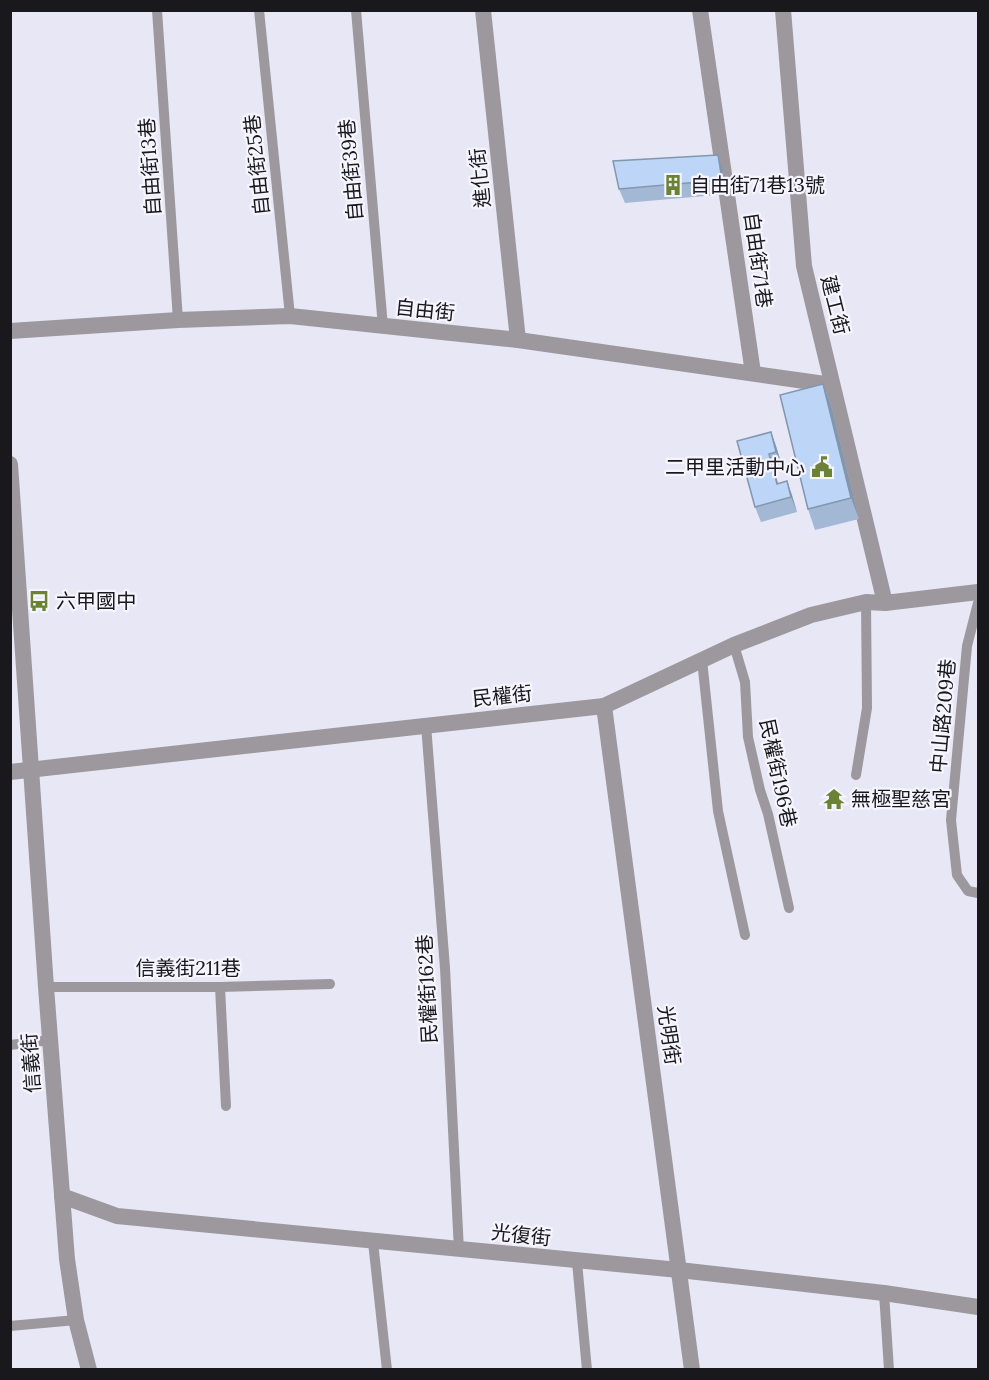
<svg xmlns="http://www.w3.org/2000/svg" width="989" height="1380" font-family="Lora,'Noto Sans TC',serif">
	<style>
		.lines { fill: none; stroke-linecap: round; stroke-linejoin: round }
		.service { stroke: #9d989e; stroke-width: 10 }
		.minor { stroke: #9d989e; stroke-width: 16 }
		.wall { fill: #a3b8d5 }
		.shaded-wall { fill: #8496ae }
		.building { fill: #bdd6f8; stroke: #8496ae; stroke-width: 1.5 }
		.labels { text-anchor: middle; stroke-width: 4.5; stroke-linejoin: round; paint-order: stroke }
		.street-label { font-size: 20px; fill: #18181d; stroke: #f6f5fe }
		.poi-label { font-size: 20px; fill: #18181d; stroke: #f6f5fe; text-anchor: start }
	</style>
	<rect width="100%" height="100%" fill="#e8e7f6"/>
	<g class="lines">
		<!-- service -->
		<g class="service">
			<polyline points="157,10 178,320"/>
			<polyline points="259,10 290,316"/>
			<polyline points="356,10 383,327"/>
			<polyline points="978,603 967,646 951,820 957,875 968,891 978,893"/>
			<polyline points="734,645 745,682 748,737 760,790 768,814 789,908"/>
			<polyline points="702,660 718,811 745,935"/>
			<polyline points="426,725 445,968 459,1251"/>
			<polyline points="856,775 867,708 866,602"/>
			<polyline points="46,987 220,987 330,984"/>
			<polyline points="220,987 226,1106"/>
			<polyline points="10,1045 51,1040"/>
			<polyline points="373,1242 387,1370"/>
			<polyline points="577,1262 587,1370"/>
			<polyline points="884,1293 889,1370"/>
			<polyline points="10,1326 76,1320"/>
		</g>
		<!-- minor -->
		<g class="minor">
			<polyline points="483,10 518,340"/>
			<polyline points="700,10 753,373"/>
			<polyline points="783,10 804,266 885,603"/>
			<polyline points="10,331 178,320 290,316 518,340 832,385"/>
			<polyline points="10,464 46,987 67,1259 76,1320 89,1370"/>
			<polyline points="604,706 692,1370"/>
			<polyline points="10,772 604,706 734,645 811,615 866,602 885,603 978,592"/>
			<polyline points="62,1196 117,1216 679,1270 884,1293 978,1307"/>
		</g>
	</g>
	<!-- wall -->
	<g class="wall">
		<polygon points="723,170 727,194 625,203 619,189"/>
		<polygon points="823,384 831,405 859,519 815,530 808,509"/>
		<polygon points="771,432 776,446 782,466 774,469 778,484 787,481 797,512 761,522 755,507"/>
	</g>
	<!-- shaded-wall -->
	<g class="shaded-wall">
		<polygon points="718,155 723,170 727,194 722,180"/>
		<polygon points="823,384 831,405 859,519 851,498"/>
		<polygon points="771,432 776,446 782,466 776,452"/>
		<polygon points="769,454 774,469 782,498 777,484"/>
		<polygon points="787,481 792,495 797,512 791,497"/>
	</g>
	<!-- building -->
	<g class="building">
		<polygon points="718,155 722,180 619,189 613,161"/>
		<polygon points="823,384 851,498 808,509 780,395"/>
		<polygon points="771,432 776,452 769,454 777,484 787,481 791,497 755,507 737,441"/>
	</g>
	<!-- icons -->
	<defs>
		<symbol id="building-bare" viewBox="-9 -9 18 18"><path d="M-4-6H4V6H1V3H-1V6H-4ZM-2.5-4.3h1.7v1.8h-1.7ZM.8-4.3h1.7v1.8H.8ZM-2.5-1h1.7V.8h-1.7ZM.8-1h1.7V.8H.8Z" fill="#6b8234" stroke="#f6f5fe" stroke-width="2.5" paint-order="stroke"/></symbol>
		<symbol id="civic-bare" viewBox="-9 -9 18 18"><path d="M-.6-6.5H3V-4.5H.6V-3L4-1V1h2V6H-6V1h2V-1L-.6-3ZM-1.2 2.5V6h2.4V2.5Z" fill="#6b8234" stroke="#f6f5fe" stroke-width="2.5" paint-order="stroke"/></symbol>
		<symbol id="bus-bare" viewBox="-9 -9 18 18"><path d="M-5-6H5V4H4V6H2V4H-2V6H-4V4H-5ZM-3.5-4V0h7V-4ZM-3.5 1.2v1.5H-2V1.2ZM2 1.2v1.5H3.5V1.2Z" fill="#6b8234" stroke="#f6f5fe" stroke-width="2.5" paint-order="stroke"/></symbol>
		<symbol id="temple-bare" viewBox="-9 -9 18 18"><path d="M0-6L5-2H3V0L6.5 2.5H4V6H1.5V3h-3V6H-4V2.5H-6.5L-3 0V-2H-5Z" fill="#6b8234" stroke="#f6f5fe" stroke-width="2.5" paint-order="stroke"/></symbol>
	</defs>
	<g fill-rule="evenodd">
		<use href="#building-bare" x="658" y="170" width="30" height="30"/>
		<use href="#civic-bare" x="807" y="452" width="30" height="30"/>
		<use href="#bus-bare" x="24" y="586" width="30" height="30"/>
		<use href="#temple-bare" x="819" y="784" width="30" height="30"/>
	</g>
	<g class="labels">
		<!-- street labels -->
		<g class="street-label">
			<text transform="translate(257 165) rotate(-96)" y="7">自由街25巷</text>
			<text transform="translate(150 167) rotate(-94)" y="7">自由街13巷</text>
			<text transform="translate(351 170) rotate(-95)" y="7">自由街39巷</text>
			<text transform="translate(480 178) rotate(-96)" y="7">進化街</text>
			<text transform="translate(758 260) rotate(82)" y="7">自由街71巷</text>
			<text transform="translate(835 305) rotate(76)" y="7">建工街</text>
			<text transform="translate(425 310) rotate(6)" y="7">自由街</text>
			<text transform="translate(502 696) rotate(-6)" y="7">民權街</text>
			<text transform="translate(943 716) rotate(-85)" y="7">中山路209巷</text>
			<text transform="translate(778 773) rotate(78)" y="7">民權街196巷</text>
			<text x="188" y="975">信義街211巷</text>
			<text transform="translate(427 989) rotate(-93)" y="7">民權街162巷</text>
			<text transform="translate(669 1035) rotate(82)" y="7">光明街</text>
			<text transform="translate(31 1063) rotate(-94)" y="7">信義街</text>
			<text transform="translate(521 1235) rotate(6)" y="7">光復街</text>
		</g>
		<!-- poi labels -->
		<g class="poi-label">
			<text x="690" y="192">自由街71巷13號</text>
			<text x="805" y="474" text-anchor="end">二甲里活動中心</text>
			<text x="56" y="608">六甲國中</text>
			<text x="851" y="806">無極聖慈宮</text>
		</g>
	</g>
	<!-- border -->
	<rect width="989" height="1380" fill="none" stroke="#18181d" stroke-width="24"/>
</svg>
